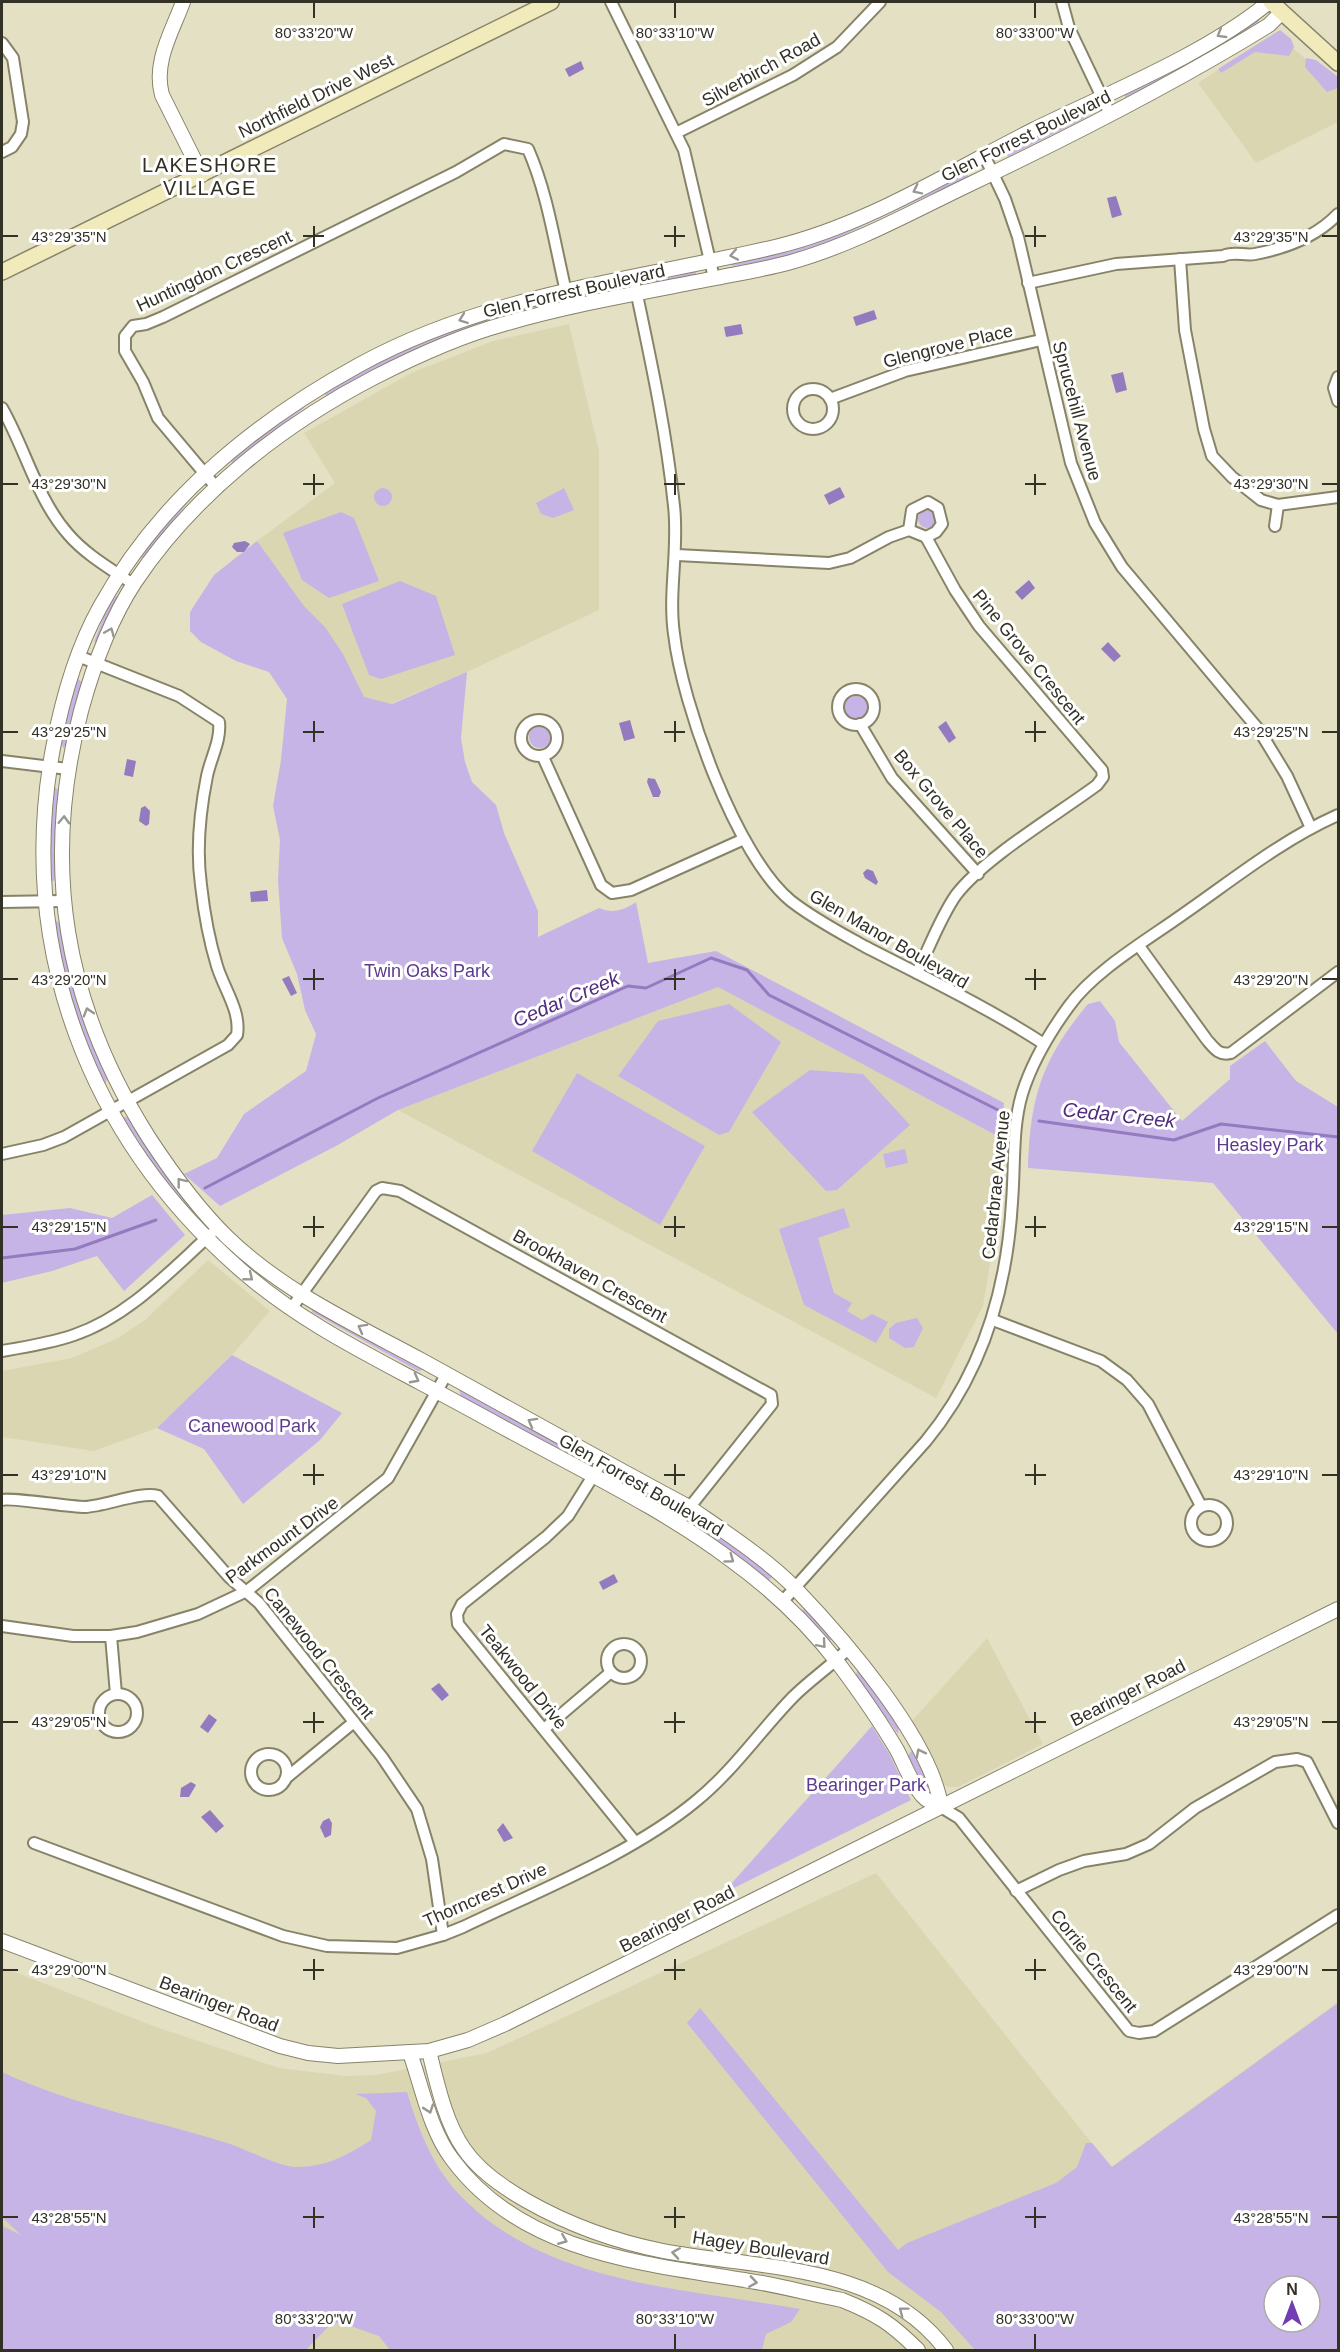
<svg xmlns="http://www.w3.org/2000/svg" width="1340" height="2352" font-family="Helvetica,sans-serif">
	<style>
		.built { fill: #dbd6b2; fill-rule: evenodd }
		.green { fill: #c6b4e6; fill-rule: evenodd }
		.water { fill: #947abf }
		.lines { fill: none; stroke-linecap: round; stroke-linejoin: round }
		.stream { stroke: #947abf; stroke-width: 3 }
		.minor-casing { stroke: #878369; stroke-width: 14 }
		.tertiary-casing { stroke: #878369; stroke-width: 16 }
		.secondary-casing { stroke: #878369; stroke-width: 18 }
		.minor { stroke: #fff; stroke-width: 10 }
		.tertiary { stroke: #fff; stroke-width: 14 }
		.secondary { stroke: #f1eabb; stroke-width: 15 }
		.oneway { stroke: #989892 }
		.ticks { fill: none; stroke: #323126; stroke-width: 2 }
		.labels { text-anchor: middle; stroke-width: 6; stroke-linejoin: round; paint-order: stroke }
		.street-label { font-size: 18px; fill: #323126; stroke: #fff }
		.park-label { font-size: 18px; fill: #5e3a8e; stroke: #fff }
		.neighbourhood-label { font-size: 20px; letter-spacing: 1.5px; fill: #323126; stroke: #fff }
		.water-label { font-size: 20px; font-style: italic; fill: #4f2a7d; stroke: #fff }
		.ticks-label { font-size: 15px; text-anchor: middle; fill: #323126; stroke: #fff; stroke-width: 6; stroke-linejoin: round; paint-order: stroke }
	</style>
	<rect width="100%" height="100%" fill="#e4e0c3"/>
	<!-- built -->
	<g class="built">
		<polygon points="1275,33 1338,86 1338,122 1256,163 1198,83"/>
		<polygon points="569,324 599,451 599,610 467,672 385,706 368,704 257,541 335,483 304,433 411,373 493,341"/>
		<polygon points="718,987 1001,1138 995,1235 983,1306 936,1398 398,1110"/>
		<polygon points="208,1260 270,1311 232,1355 157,1428 94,1451 2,1437 2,1371 72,1358 118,1338 145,1320"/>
		<polygon points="987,1638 1043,1744 958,1787 949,1787 941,1784 910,1723"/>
		<path d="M876,1873l235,294 227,-165v348h-1336v-383l154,60 123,41 67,8 30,-1 111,-22zM1274,2286h36v36h-36z"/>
	</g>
	<!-- green -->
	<g class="green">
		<polygon points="1258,18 1260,24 1211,53 1209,51"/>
		<polygon points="1280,30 1291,39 1294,47 1289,56 1255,52 1221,73 1218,69"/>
		<polygon points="1306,58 1316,60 1338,77 1338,88 1327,92 1305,67"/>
		<polygon points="1182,65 1185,67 1127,99 1125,97 1124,94"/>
		<polygon points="1085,112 1089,114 1087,117 1009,156 1006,155 1007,149"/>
		<polygon points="968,172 968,177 829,242 772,260 732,266 732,262"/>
		<polygon points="697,270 695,276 658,283 656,280"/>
		<polygon points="518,310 524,312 328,396 325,395 325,392 390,355 464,324"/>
		<polygon points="305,402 304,408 233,462 227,462"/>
		<polygon points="200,487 144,557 138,559 137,553"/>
		<circle cx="383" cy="497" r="9"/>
		<polygon points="564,488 574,510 553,518 541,514 536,503"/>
		<circle cx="927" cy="519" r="9"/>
		<polygon points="341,512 354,518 379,581 329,598 302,580 283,533"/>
		<path d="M257,541l47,65 21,21 18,27 21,43 28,7 75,-32 -6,66 4,24 7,20 24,23 8,28 34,78v26l61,-29c14,6 25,2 37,-6l12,61 68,-12 288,152 -3,35 -283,-151 -320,123 -62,36 -116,60 -36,-32 33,-16 27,-44 62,-43 10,-37 -11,-24 -8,-36 -15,-36 -4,-58 2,-40 -7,-34 8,-46 6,-61 -18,-27 -33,-11 -35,-19 -11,-11v-19l24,-37z"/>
		<polygon points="400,581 436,596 455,655 381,679 369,675 342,604"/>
		<polygon points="116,596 119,597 100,642 94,642 106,611"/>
		<path d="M78,679l5,4 -15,60 -5,5c-6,-13 8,-51 12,-66z"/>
		<circle cx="856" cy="708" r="12"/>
		<circle cx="540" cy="737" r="11"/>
		<polygon points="55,787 58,790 56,872 54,881 50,881 49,840"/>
		<path d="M55,920l6,4 23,96 23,59 -2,6 -3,-1c-20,-54 -43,-106 -47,-164z"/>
		<path d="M1100,1001l15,20 4,21 63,79 48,-42v-13l35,-25 31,40 42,26v227l-125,-151 -185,-15c2,-71 14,-109 60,-164z"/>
		<polygon points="729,1004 781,1042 729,1132 719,1135 618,1076 658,1021"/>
		<polygon points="810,1070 863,1074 910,1125 837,1190 826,1191 752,1112"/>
		<polygon points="577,1073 705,1146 660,1225 532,1151"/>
		<polygon points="123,1117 128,1117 198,1213 196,1218 157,1170"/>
		<polygon points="905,1149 908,1163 886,1168 883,1154"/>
		<polygon points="152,1195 185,1235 124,1291 97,1256 52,1271 2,1283 2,1215 70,1208 112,1218"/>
		<polygon points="844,1208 850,1227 818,1238 834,1293 852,1303 847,1311 862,1320 872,1314 888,1322 876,1343 804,1305 779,1229"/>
		<polygon points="314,1306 423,1367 422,1370 418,1371 312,1312"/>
		<polygon points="917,1318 923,1328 914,1347 905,1348 889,1338 889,1329 896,1323"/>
		<polygon points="232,1355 342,1413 320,1440 243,1504 204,1449 157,1428"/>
		<polygon points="459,1389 576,1453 571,1455 461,1396"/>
		<polygon points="613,1472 666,1498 666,1502 658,1502 616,1479"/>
		<polygon points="702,1521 769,1573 772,1577 769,1580 766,1580 698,1526 698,1522"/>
		<polygon points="804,1609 807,1609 832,1638 830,1641 825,1640 801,1611"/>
		<polygon points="858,1670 899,1727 898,1734 855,1676"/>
		<polygon points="872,1726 890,1755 911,1800 722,1894"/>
		<polygon points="911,1751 914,1753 932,1786 925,1789 908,1756"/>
		<path d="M1338,2003v347h-363l-34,-38 -53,-40 -201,-249 13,-15 198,242 9,-7 149,-60 21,-16 9,-24h6l20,24zM1274,2286h36v36h-36z"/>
		<path d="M2,2072c72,34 149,47 225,71 19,6 50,23 68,24 31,0 51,-11 76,-27l5,-29 -10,-13 -11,-4 52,-2c11,36 25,73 51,101 85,92 227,95 342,116l-9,13 -25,12 -4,16h-372l-11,-14 -40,-14 -12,6 -21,22h-304v-124l19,9 -19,-18z"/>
	</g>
	<!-- water -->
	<g class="water">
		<polygon points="581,61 584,69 569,77 565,69"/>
		<polygon points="1116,196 1122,215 1112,218 1107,198"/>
		<polygon points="874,310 877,319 856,326 853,317"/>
		<polygon points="741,324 743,334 726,337 724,327"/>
		<polygon points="1123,372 1127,390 1116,393 1111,375"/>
		<polygon points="840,487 845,497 829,505 824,495"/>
		<polygon points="245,541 250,544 244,552 237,552 232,547 234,543"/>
		<polygon points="1029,580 1035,588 1022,600 1015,592"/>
		<polygon points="1108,642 1121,656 1114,662 1101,649"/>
		<polygon points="630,720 635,738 624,741 619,723"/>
		<polygon points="946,721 956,738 949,743 938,727"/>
		<polygon points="127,759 136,761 133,777 124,775"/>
		<polygon points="648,778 655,779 661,792 659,797 653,797 647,782"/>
		<polygon points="145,806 150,811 149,824 146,826 139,821 141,808"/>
		<polygon points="867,869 873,871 878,882 876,885 865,878 863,873"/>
		<polygon points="267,890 268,901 251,902 250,892"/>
		<polygon points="289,976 297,993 291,996 282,979"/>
		<polygon points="614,1574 618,1582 603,1590 599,1582"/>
		<polygon points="439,1683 449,1695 442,1701 431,1689"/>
		<polygon points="209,1714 217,1720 208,1733 200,1727"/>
		<polygon points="191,1782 196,1785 189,1797 180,1797 181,1788"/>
		<polygon points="210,1810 224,1826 216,1833 201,1817"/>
		<polygon points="329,1818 332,1823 331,1835 325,1838 320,1827 323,1821"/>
		<polygon points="503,1823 513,1838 504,1842 497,1830"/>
	</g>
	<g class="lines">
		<!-- stream -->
		<g class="stream">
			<polyline points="1039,1121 1174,1140 1221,1124 1338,1137"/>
			<polyline points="205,1188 378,1098 628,986 646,988 711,958 747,970 769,995 998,1110"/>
			<polyline points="2,1258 75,1249 156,1220"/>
		</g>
		<defs>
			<g id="minor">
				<polyline points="611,2 684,150 714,278"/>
				<polyline points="1062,2 1069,28 1110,114"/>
				<polyline points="2,43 13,58 23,122 21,134 12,147 2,152"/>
				<polyline points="676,133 793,75 837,47 880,2"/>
				<polyline points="984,155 1005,199 1018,237 1071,463 1095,523 1122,567 1259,730 1287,776 1311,828"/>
				<polyline points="1180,259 1185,330 1204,429 1212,456 1232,477 1261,500 1278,505 1338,497"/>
				<path d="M633,276c16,76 33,152 41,230 5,43 -6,86 0,128 8,70 62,222 117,267 23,18 48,31 73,45 58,30 125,62 180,98"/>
				<path d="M1028,283l88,-19 107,-8c10,-5 22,0 32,-2 32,-6 61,-17 83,-40"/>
				<polyline points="1338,377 1334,388 1338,401"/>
				<circle cx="813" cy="409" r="20"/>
				<polyline points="830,399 905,371 1041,340"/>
				<path d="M2,408c23,40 35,91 66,126 18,21 43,35 65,50"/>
				<path d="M216,487l-58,-69 -15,-36 -18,-31v-15l8,-10 13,-2 17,-7 293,-145 48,-28 24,5c22,50 28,106 42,159"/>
				<polyline points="1275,526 1278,505"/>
				<polyline points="909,530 912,510 928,502 938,508 942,524 936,532 926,537"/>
				<path d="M677,555l152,8 21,-5 39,-21 20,-7 17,7 29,53 24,36 123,144 1,7 -6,8c-39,29 -113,73 -141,110 -16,23 -27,53 -39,78"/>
				<circle cx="856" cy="707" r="18"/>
				<circle cx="539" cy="738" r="18"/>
				<polyline points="860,724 892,778 978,874"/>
				<polyline points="543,757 601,885 612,893 631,890 744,839"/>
				<polyline points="2,761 68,769"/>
				<polyline points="2,902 63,901"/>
				<path d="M1139,946l68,94c7,8 12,16 24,13l107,-81"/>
				<path d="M2,1154l41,-9 21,-8 164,-92 9,-10c4,-24 -13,-46 -20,-69 -8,-26 -13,-54 -16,-81 -5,-36 -1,-74 6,-109 4,-19 14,-35 12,-54l-40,-26 -101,-40"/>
				<polyline points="291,1309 376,1191 382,1188 400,1191 771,1395 772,1404 677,1523"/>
				<polyline points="993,1320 1101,1361 1127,1380 1148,1404 1201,1506"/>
				<path d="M2,1351c24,-4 49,-8 72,-16 54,-18 96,-64 137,-101"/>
				<polyline points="603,1460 568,1516 546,1537 462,1604 457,1614 458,1624 635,1842"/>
				<path d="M2,1500c8,-3 65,7 83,7 20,-1 57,-16 73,-11l71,81 30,26 123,154 35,52 15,50 11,76"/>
				<circle cx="1209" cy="1523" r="18"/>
				<path d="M783,1601l143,-160c56,-68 81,-152 86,-239 3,-36 0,-74 10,-108 10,-32 28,-62 47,-88 25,-35 78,-66 113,-91 52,-36 98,-74 156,-100"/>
				<polyline points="2,1626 73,1636 111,1636 137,1632 198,1614 247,1591 388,1478 446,1375"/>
				<polyline points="111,1636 116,1694"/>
				<circle cx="624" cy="1661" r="17"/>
				<circle cx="118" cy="1713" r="19"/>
				<polyline points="544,1729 611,1672"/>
				<circle cx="269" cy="1772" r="18"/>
				<polyline points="286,1778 354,1722"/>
				<polyline points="941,1807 959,1818 1129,2031 1139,2033 1154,2031 1338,1915"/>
				<path d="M34,1843l249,93 44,10 70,2 46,-13 20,-8c75,-36 169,-73 233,-126 37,-30 64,-70 97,-104 17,-17 38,-31 55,-48"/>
				<polyline points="1016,1891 1059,1870 1084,1861 1126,1854 1149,1844 1195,1808 1275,1762 1297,1759 1307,1762 1338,1823"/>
			</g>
			<g id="tertiary">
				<path d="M183,2c-11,30 -30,60 -21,93l40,80"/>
				<path d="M941,1807c-12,-6 -16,-6 -23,-17 -9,-12 -14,-27 -21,-40 -17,-29 -38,-59 -59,-87 -30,-39 -67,-74 -107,-103 -56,-42 -118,-74 -180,-107 -44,-23 -88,-48 -132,-71 -62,-33 -123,-64 -177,-111 -153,-133 -226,-322 -189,-523 9,-48 23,-98 47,-141 59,-107 153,-184 259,-242 129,-71 275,-85 416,-118 92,-22 174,-75 258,-117 73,-36 175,-77 236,-128"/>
				<path d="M941,1807c-9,-67 -99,-170 -146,-219 -31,-31 -70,-56 -106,-81 -90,-48 -179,-98 -268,-147 -67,-36 -138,-69 -193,-122 -30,-29 -56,-65 -79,-100 -85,-134 -108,-273 -68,-427 12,-44 29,-91 54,-129 58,-87 147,-157 240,-205 41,-21 85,-41 129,-53 69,-20 141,-32 212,-46 25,-5 50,-9 75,-16 61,-17 117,-48 175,-76 103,-49 206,-101 303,-161l12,-12"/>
				<polyline points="2,1941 280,2046 308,2053 338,2056 429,2051 468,2040 505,2024 1338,1609"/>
				<path d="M429,2051c8,32 16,71 35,98 15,22 40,39 63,52 44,25 86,40 136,50 96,18 218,12 283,99"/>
				<path d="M410,2053c12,34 20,77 42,106 72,98 201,105 310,124 27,5 53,12 80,17 35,14 50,24 76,50"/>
			</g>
			<g id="secondary">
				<polyline points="1271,2 1338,63"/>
				<polyline points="2,272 551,2"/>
			</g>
		</defs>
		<!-- minor casing -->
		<use href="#minor" class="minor-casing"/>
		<!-- tertiary casing -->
		<use href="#tertiary" class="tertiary-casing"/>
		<!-- secondary casing -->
		<use href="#secondary" class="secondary-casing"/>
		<!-- minor -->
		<use href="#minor" class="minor"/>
		<!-- tertiary -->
		<use href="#tertiary" class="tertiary"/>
		<!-- secondary -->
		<use href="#secondary" class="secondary"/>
	</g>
	<!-- one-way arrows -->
	<defs><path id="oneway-chevron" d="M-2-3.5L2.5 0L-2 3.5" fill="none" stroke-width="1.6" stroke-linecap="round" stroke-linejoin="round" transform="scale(1.5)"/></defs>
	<g class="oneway">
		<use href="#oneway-chevron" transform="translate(1221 34) rotate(149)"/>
		<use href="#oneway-chevron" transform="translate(917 190) rotate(154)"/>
		<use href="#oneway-chevron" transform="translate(734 255) rotate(169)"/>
		<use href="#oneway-chevron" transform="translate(463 319) rotate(160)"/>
		<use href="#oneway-chevron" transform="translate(110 632) rotate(-67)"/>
		<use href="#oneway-chevron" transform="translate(64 820) rotate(-88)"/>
		<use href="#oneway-chevron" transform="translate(88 1012) rotate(-107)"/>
		<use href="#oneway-chevron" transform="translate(181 1182) rotate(-128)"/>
		<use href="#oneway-chevron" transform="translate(249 1277) rotate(39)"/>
		<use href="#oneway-chevron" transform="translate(362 1328) rotate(-151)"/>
		<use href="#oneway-chevron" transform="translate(415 1379) rotate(28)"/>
		<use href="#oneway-chevron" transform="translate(532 1422) rotate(-151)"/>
		<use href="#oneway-chevron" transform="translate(730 1559) rotate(36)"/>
		<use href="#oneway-chevron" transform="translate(822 1644) rotate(49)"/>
		<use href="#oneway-chevron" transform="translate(920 1753) rotate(-117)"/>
		<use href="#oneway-chevron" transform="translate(429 2109) rotate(71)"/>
		<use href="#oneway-chevron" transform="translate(563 2240) rotate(22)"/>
		<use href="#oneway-chevron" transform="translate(676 2253) rotate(-171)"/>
		<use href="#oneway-chevron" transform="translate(753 2282) rotate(9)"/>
		<use href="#oneway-chevron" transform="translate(903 2311) rotate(-143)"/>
	</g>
	<!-- ticks -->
	<path class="ticks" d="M314,3v15M675,3v15M1035,3v15M314,226v21M675,226v21M1035,226v21M3,236h15M303,236h21M664,236h21M1025,236h21M1322,236h15M314,474v21M675,474v21M1035,474v21M3,484h15M303,484h21M664,484h21M1025,484h21M1322,484h15M314,721v21M675,721v21M1035,721v21M3,732h15M303,732h21M664,732h21M1025,732h21M1322,732h15M314,969v21M675,969v21M1035,969v21M3,979h15M303,979h21M664,979h21M1025,979h21M1322,979h15M314,1216v21M675,1216v21M1035,1216v21M3,1227h15M303,1227h21M664,1227h21M1025,1227h21M1322,1227h15M314,1464v21M675,1464v21M1035,1464v21M3,1475h15M303,1475h21M664,1475h21M1025,1475h21M1322,1475h15M314,1712v21M675,1712v21M1035,1712v21M3,1722h15M303,1722h21M664,1722h21M1025,1722h21M1322,1722h15M314,1959v21M675,1959v21M1035,1959v21M3,1970h15M303,1970h21M664,1970h21M1025,1970h21M1322,1970h15M314,2207v21M675,2207v21M1035,2207v21M3,2217h15M303,2217h21M664,2217h21M1025,2217h21M1322,2217h15M314,2334v15M675,2334v15M1035,2334v15"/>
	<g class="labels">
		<!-- street labels -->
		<g class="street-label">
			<text transform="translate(761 70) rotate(-29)" y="6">Silverbirch Road</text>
			<text transform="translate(316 96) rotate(-26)" y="6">Northfield Drive West</text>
			<text transform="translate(1026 136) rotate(-26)" y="6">Glen Forrest Boulevard</text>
			<text transform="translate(214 271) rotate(-25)" y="6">Huntingdon Crescent</text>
			<text transform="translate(574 291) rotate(-13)" y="6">Glen Forrest Boulevard</text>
			<text transform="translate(948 346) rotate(-14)" y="6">Glengrove Place</text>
			<text transform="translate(1077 411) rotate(75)" y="6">Sprucehill Avenue</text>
			<text transform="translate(1029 657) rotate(51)" y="6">Pine Grove Crescent</text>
			<text transform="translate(941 804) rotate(50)" y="6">Box Grove Place</text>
			<text transform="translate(889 939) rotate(30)" y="6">Glen Manor Boulevard</text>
			<text transform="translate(996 1185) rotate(-84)" y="6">Cedarbrae Avenue</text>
			<text transform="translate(590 1276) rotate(29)" y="6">Brookhaven Crescent</text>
			<text transform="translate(641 1485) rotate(30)" y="6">Glen Forrest Boulevard</text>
			<text transform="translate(282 1540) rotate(-36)" y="6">Parkmount Drive</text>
			<text transform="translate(319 1653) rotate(51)" y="6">Canewood Crescent</text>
			<text transform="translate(523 1677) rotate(51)" y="6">Teakwood Drive</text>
			<text transform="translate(1128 1693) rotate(-27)" y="6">Bearinger Road</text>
			<text transform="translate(485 1895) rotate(-24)" y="6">Thorncrest Drive</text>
			<text transform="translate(677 1919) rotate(-27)" y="6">Bearinger Road</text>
			<text transform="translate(1094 1961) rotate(51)" y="6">Corrie Crescent</text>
			<text transform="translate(219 2004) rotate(21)" y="6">Bearinger Road</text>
			<text transform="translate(761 2248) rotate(9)" y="6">Hagey Boulevard</text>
		</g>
		<!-- park labels -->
		<g class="park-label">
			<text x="427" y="977">Twin Oaks Park</text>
			<text x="1270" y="1151">Heasley Park</text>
			<text x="252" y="1432">Canewood Park</text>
			<text x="866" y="1791">Bearinger Park</text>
		</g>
		<!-- neighbourhood labels -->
		<g class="neighbourhood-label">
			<text x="210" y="172">LAKESHORE<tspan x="210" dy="23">VILLAGE</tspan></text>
		</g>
		<!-- water labels -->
		<g class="water-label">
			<text transform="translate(566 999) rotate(-23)" y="7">Cedar Creek</text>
			<text transform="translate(1119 1115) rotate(6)" y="7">Cedar Creek</text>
		</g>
	</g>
	<g class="ticks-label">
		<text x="314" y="38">80°33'20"W</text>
		<text x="675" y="38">80°33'10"W</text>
		<text x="1035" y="38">80°33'00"W</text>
		<text x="69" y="242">43°29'35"N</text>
		<text x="1271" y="242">43°29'35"N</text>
		<text x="69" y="489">43°29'30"N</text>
		<text x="1271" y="489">43°29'30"N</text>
		<text x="69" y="737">43°29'25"N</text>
		<text x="1271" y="737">43°29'25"N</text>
		<text x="69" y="985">43°29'20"N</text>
		<text x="1271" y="985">43°29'20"N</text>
		<text x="69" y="1232">43°29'15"N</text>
		<text x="1271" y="1232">43°29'15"N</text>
		<text x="69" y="1480">43°29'10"N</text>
		<text x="1271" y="1480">43°29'10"N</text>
		<text x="69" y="1727">43°29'05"N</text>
		<text x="1271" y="1727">43°29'05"N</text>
		<text x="69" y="1975">43°29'00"N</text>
		<text x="1271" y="1975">43°29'00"N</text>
		<text x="69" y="2223">43°28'55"N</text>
		<text x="1271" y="2223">43°28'55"N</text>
		<text x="314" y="2324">80°33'20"W</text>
		<text x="675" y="2324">80°33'10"W</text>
		<text x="1035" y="2324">80°33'00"W</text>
	</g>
	<!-- border -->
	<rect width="1340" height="2352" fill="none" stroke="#323126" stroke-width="6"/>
	<!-- north arrow -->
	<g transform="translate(1292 2304)"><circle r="28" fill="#ffffff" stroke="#adada8" stroke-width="1.5"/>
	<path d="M0-4.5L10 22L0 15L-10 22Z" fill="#723cb3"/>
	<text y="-9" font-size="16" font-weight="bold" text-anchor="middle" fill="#323126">N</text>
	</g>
</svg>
